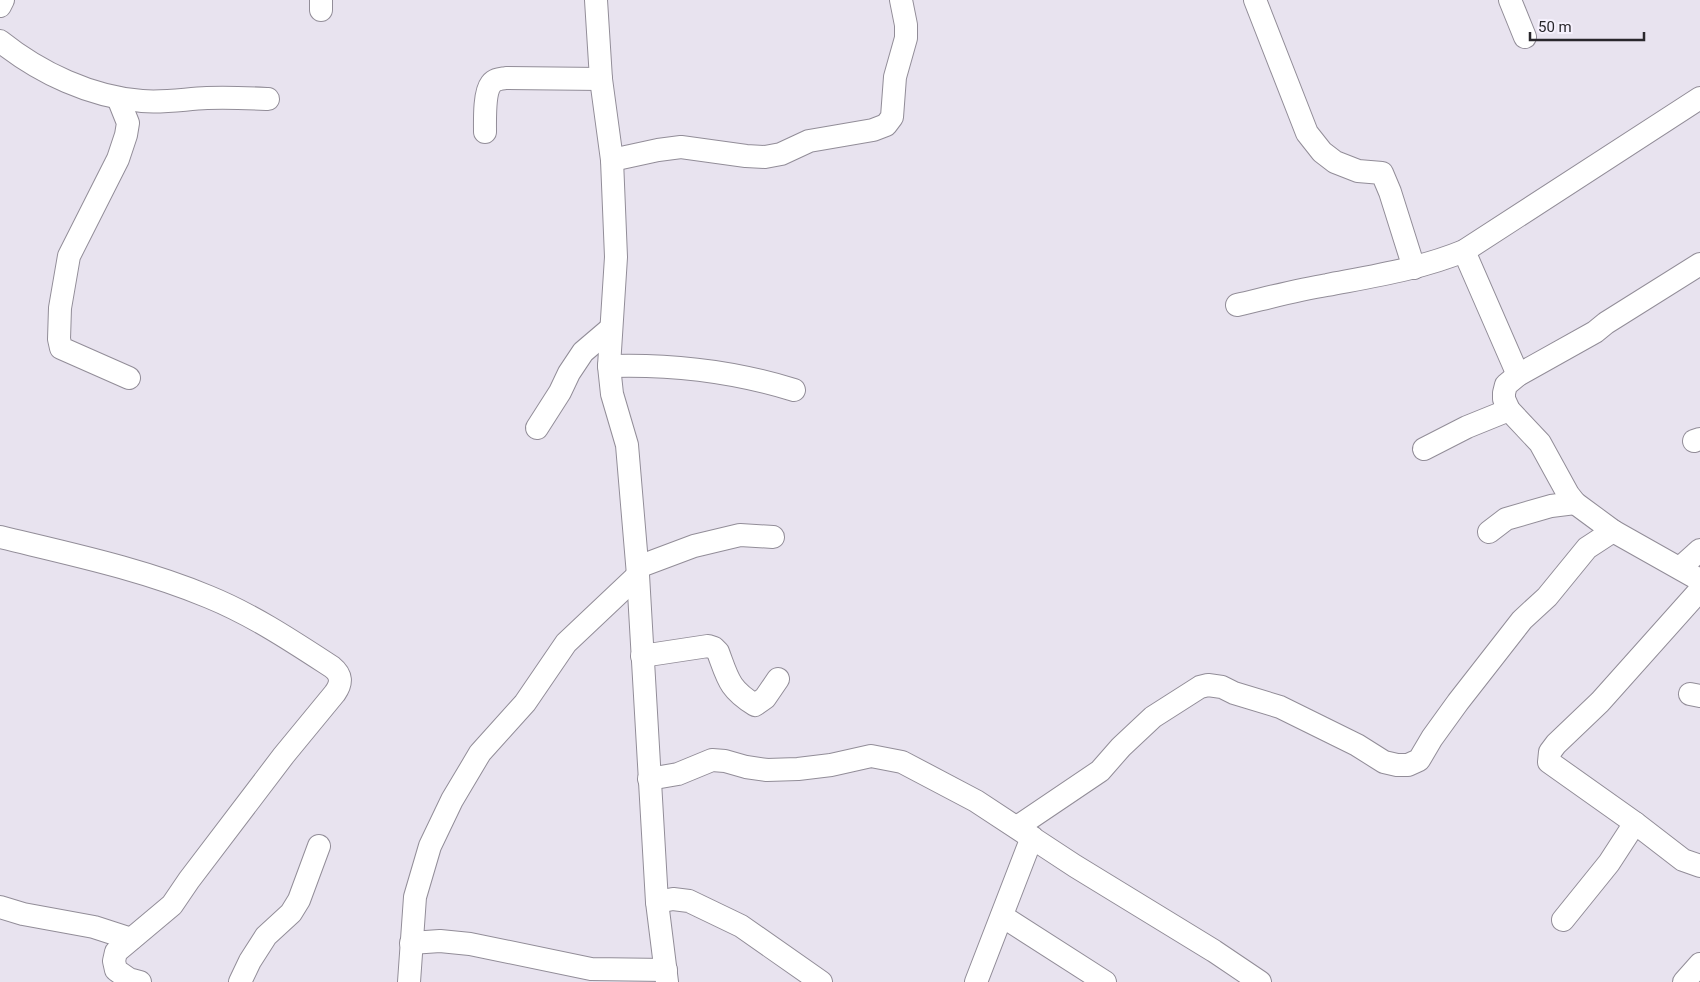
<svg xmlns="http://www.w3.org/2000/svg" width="1700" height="982" font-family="Roboto,sans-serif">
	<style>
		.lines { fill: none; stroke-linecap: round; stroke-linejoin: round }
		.minor-casing { stroke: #928d98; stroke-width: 24 }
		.minor { stroke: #fff; stroke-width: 22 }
	</style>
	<rect width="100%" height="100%" fill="#e8e3ef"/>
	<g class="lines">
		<defs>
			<g id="minor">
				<polyline points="596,0 601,79 612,160 616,257 609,366 612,394 627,445 638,575 657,902 667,982"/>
				<polyline points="1255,0 1307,133 1322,152 1335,162 1358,171 1382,173 1390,192 1414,268"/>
				<polyline points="1510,0 1525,37"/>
				<polyline points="0,6 3,0"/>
				<polyline points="321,10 321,0"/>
				<path d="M0,41c40,32 91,56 142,60 22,2 43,-2 65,-3 20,-1 40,0 61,1"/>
				<polyline points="118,98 128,123 126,135 118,159 69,256 60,308 59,339 61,348 129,378"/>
				<path d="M485,132c0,-11 -1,-39 6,-48 4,-5 9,-5 15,-6l95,1"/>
				<polyline points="612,160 658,150 681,147 746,156 765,157 781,154 809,141 873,130 886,125 892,117 895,77 906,38 906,25 901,0"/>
				<polyline points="1464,251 1518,375"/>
				<polyline points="1700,264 1606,323 1595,332 1518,375 1506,385 1504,393 1504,399 1509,410 1540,443 1568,494 1575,503 1613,531 1700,580"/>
				<path d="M1237,305c30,-7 60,-15 90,-20 47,-9 93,-16 137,-34l236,-153"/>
				<path d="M609,366c64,-2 124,5 185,24"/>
				<polyline points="537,428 560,392 569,373 583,352 610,329"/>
				<polyline points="1694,441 1700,439"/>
				<polyline points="1424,449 1467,427 1509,410"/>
				<polyline points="1489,532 1506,519 1551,506 1575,503"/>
				<path d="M0,537c70,17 142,32 209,60 44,18 83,44 123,70 10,8 10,16 3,26l-51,62 -95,125 -17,25 -56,47 -2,9 2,9 13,9 11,3"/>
				<polyline points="638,567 694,546 740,535 773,537"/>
				<polyline points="1680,568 1700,550"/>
				<polyline points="1700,590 1600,702 1556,744 1550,752 1549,762 1635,823 1683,860 1700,866"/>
				<path d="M642,656l66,-10 6,2 4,4c10,27 11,37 37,53l10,-7 13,-19"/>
				<polyline points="1690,694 1700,696"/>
				<polyline points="649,779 678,774 712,760 725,761 746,767 767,770 798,769 831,765 871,756 902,762 976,801 1075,866 1214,951 1260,982"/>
				<polyline points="1017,827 1100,771 1121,747 1153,717 1200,687 1208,685 1222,687 1234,693 1280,707 1357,745 1384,762 1397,765 1408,765 1419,760 1432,738 1458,702 1522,620 1547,597 1587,548 1613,531"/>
				<polyline points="657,902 673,899 689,901 741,926 821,982"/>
				<polyline points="0,907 23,914 94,927 131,939"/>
				<polyline points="1002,916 1105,982"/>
				<polyline points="1563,920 1609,863 1635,823"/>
				<polyline points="411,943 440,941 470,944 591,969 666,970"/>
				<polyline points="240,982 250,961 266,936 291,913 299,900 319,846"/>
				<polyline points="409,982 415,897 430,846 452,800 480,753 525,703 566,643 638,575"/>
				<polyline points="976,982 1032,837"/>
				<polyline points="1684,982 1700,964"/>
			</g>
		</defs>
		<!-- minor casing -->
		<use href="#minor" class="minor-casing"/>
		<!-- minor -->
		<use href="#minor" class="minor"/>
	</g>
	<!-- scale -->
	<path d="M1530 32v8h114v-8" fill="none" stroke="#29272c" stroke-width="2.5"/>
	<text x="1538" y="32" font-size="15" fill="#29272c" stroke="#f5f0fc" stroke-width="4" paint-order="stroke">50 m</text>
</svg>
